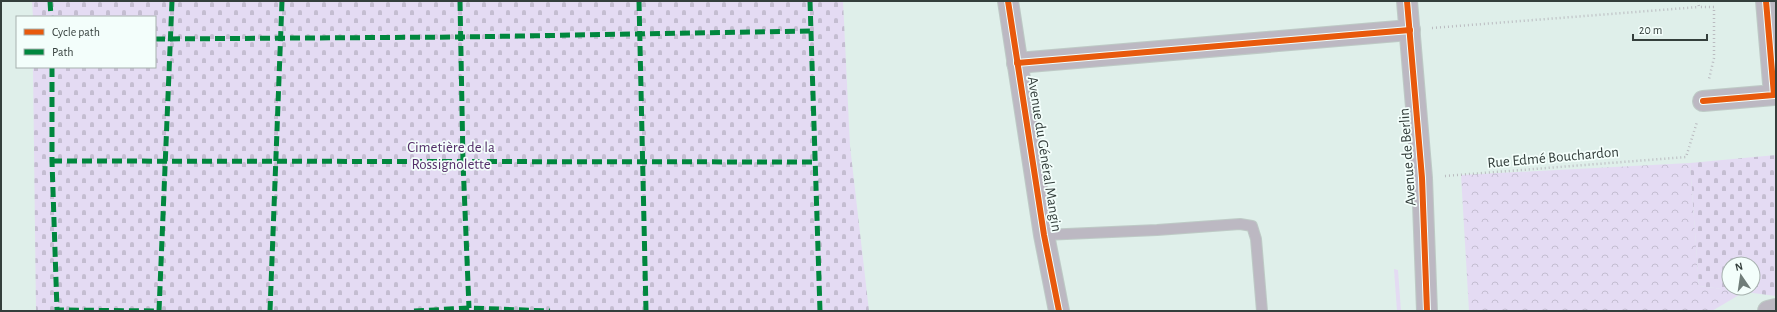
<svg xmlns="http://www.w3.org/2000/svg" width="1777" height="312" font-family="'Alegreya Sans',sans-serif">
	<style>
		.grass { fill: #e4dbf3 }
		.forest { fill: url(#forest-crowns) }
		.cemetery { fill: url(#cemetery-stones); fill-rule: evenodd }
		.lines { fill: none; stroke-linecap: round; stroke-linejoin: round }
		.lane-casing { stroke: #becac6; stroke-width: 12 }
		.street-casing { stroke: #becac6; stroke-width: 22 }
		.path { stroke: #babbc0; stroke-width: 2.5; stroke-dasharray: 1 3; stroke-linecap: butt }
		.lane { stroke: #bcb8c2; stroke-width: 10 }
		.street { stroke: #bcb8c2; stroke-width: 20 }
		.quiet { stroke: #00873e; stroke-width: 5; stroke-dasharray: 10 5; stroke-linecap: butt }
		.cycleway-casing { stroke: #f3fefb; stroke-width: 8 }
		.cycleway { stroke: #e8590c; stroke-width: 6 }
		.labels { text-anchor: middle; stroke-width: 3.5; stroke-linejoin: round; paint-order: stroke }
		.park-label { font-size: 15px; fill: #542e69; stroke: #f3fefb }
		.street-label { font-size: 15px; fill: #343f3c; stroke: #f3fefb }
	</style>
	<defs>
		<pattern id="forest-crowns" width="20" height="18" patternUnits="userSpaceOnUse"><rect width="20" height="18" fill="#e4dbf3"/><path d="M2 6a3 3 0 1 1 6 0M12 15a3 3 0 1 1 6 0" fill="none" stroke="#c4bdd1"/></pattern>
		<pattern id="cemetery-stones" width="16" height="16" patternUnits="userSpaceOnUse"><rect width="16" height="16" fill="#e4dbf3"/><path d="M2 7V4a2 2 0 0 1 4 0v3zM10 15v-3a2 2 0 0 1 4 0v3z" fill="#c4bdd1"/></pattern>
	</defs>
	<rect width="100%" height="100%" fill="#dfefea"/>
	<!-- grass -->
	<polygon class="grass" points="1394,269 1398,270 1401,311 1397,311"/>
	<!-- forest -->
	<polygon class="forest" points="1690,163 1699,286 1738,291 1739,295 1712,311 1469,311 1461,175"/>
	<!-- cemetery -->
	<g class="cemetery">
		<polygon points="32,1 843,1 850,146 869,311 36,311 33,67 155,67 155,17 33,17"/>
		<path d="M1776,155v141l-77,-10 -9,-123zM1729,264h24v24h-24z"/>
	</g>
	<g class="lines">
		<defs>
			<polyline id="lane" points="1044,235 1157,230 1240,224 1252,226 1256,239 1262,311"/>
			<g id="street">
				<polyline points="1008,1 1044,235 1059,311"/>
				<polyline points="1407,1 1422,178 1427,311"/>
				<polyline points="1017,63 1410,30"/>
				<polyline points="1703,101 1774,95 1766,1"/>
				<polyline points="1768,311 1776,309"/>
			</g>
		</defs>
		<!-- lane casing -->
		<use href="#lane" class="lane-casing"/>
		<!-- street casing -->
		<use href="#street" class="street-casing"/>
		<!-- path -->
		<g class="path">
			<polyline points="1698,1 1699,7 1714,7 1714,58 1709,79"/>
			<polyline points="1432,28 1699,7"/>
			<polyline points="1445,176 1686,157 1697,122"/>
		</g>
		<!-- lane -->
		<use href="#lane" class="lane"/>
		<!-- street -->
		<use href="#street" class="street"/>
		<!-- quiet -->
		<g class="quiet">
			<polyline points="50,1 51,17"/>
			<polyline points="460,1 463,162 469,308"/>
			<polyline points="639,1 646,311"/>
			<polyline points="810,1 820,311"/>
			<polyline points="155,39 460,37 811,31"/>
			<polyline points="52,67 52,161 57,310 159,311"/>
			<polyline points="52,161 816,162"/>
			<polyline points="159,311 172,1"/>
			<polyline points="270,311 282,1"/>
			<polyline points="414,311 469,308 550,311"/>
		</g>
		<defs>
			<g id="cycleway">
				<polyline points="1008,1 1044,235 1059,311"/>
				<polyline points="1407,1 1422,178 1427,311"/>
				<polyline points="1017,63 1410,30"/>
				<polyline points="1703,101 1774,95 1766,1"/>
			</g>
		</defs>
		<!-- cycleway casing -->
		<use href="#cycleway" class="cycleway-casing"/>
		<!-- cycleway -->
		<use href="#cycleway" class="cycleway"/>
	</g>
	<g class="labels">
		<!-- park labels -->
		<g class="park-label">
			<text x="451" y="152">Cimetière de la<tspan x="451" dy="17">Rossignolette</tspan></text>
		</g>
		<!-- street labels -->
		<g class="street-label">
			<text transform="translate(1045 154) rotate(81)" y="5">Avenue du Général Mangin</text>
			<text transform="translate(1407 157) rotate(-94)" y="5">Avenue de Berlin</text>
			<text transform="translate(1553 157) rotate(-5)" y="5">Rue Edmé Bouchardon</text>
		</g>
	</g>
	<!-- border -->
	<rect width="1777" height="312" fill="none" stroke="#343f3c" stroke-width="4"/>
	<!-- legend -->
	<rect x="16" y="16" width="140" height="52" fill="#f3fefb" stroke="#a7b2af"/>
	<rect x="24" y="29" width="20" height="6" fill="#e8590c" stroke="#a7b2af"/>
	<text x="52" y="36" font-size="12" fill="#343f3c">Cycle path</text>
	<rect x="24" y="49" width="20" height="6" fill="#00873e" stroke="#a7b2af"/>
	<text x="52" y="56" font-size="12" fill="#343f3c">Path</text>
	<!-- north arrow -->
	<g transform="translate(1741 276) rotate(347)"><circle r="19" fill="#f3fefb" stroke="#a7b2af"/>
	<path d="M0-3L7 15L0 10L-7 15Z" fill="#707d79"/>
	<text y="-6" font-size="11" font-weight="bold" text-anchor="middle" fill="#343f3c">N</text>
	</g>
	<!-- scale -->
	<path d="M1633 34v6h74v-6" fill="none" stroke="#343f3c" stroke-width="2"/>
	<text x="1639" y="34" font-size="12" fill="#343f3c" stroke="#f3fefb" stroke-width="3" paint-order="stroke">20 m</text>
</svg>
